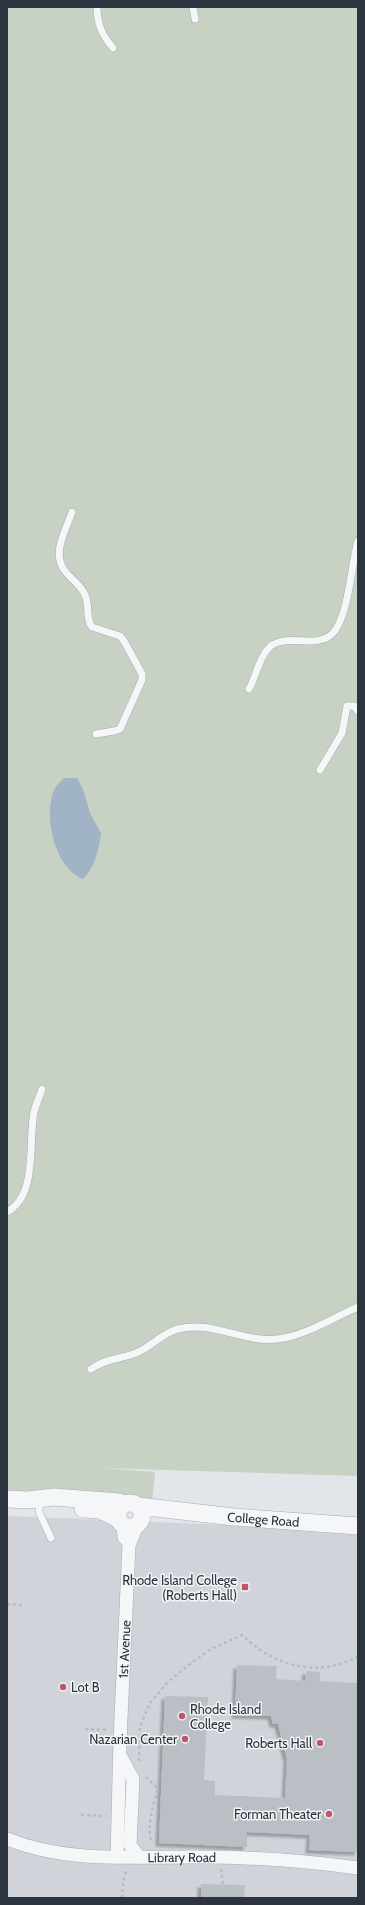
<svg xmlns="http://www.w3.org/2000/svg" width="365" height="1905" font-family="Cabin,sans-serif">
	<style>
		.built { fill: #d0d4da }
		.green { fill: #c8d2c4 }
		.water { fill: #a1b4c5 }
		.building { fill: #babfc5; filter: url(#shadow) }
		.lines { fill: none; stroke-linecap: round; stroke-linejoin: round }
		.service-casing { stroke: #a8acb3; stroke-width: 8 }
		.minor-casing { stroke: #a8acb3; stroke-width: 14 }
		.tertiary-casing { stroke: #a8acb3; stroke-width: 18 }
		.path { stroke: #b8bcc0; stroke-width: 2.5; stroke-dasharray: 3 3; stroke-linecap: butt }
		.service { stroke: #f4f6f8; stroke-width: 7 }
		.minor { stroke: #f4f6f8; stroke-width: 13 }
		.tertiary { stroke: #f4f6f8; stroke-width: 17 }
		.poi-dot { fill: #bf566a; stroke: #f2f4f6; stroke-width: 1.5 }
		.labels { text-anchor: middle; stroke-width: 3; stroke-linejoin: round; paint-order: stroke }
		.street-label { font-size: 13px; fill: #2c343f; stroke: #f2f4f6 }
		.poi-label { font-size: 13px; fill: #2c343f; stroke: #f2f4f6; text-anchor: end }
	</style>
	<defs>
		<filter id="shadow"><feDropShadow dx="-3.5" dy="3.5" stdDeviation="1" flood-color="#0004"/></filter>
	</defs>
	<rect width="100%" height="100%" fill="#e2e5e9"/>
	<!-- built -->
	<polygon class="built" points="7,1516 252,1526 358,1534 358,1898 7,1898"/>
	<!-- green -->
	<polygon class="green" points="7,7 358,7 358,1476 101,1468 155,1472 152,1501 7,1492"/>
	<!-- water -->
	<path class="water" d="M64,778h13l6,11 7,24 11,20c-2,17 -6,34 -18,46 -28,-10 -41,-65 -28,-91 2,-3 6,-7 9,-10z"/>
	<!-- building -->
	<g class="building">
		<polygon points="237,1665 277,1666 276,1679 305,1681 306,1671 320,1672 320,1681 358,1683 358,1852 309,1850 310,1835 247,1832 247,1847 159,1843 165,1696 208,1697 204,1780 215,1781 215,1795 285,1798 287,1759 278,1724 273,1724 271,1716 235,1715"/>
		<polygon points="201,1884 245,1885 244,1898 201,1898"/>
	</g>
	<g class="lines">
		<defs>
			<g id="service">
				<path d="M97,7c0,17 5,28 16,41"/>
				<polyline points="193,7 195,19"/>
				<path d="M72,512c-6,18 -21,42 -7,59 6,8 16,14 20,24 5,10 0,23 7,32l28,9 4,5 18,33v6l-22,49 -6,2 -18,3"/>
				<path d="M249,689c7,-12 9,-28 18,-39 15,-20 50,1 66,-17 16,-18 18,-68 25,-92"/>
				<polyline points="320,770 342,733 347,706 354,706 358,711"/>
				<path d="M7,1212c31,-17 21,-69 27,-100 2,-8 6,-16 8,-23"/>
				<path d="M91,1369c13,-10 30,-10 45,-16 15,-6 26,-20 42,-24 33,-9 66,14 99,10 28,-3 55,-21 81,-32"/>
				<polyline points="40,1499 39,1512 51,1538"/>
			</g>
			<g id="minor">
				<polyline points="123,1525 124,1537 129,1543"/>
				<polyline points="121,1757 133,1779 130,1845 139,1857"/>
				<path id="s1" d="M7,1839c62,25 129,17 194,18 52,0 105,4 157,11"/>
				<path id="s2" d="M117,1857l3,-117 9,-195 8,-19"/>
			</g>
			<g id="tertiary">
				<polyline points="7,1499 28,1500 54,1497 119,1502 125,1504"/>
				<circle cx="130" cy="1515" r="12"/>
				<path id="s3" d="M138,1506l96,11 124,9"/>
				<polyline points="83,1509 100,1510 118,1519"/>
			</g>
		</defs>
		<!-- service casing -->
		<use href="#service" class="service-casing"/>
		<!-- minor casing -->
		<use href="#minor" class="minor-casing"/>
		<!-- tertiary casing -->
		<use href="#tertiary" class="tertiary-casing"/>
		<!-- path -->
		<g class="path">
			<polyline points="7,1604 22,1605"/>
			<polyline points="85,1729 108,1730"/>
			<path d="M139,1761l1,-34 10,-24 17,-20 19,-16 25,-18 31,-14c32,31 76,44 116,21"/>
			<path d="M146,1777l12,12c-5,13 -12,42 -6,54"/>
			<polyline points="81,1815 106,1816"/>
			<polyline points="221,1869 223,1885"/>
			<polyline points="122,1898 124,1877 127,1870"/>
		</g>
		<!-- service -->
		<use href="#service" class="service"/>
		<!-- minor -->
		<use href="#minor" class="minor"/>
		<!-- tertiary -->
		<use href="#tertiary" class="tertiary"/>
	</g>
	<!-- markers -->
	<g class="poi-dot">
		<rect x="241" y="1583" width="8" height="8" rx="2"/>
		<circle cx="63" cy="1687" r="4"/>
		<circle cx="182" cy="1716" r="4"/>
		<circle cx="185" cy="1739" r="4"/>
		<circle cx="320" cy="1743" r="4"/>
		<circle cx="329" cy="1814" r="4"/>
	</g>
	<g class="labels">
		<!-- street labels -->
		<g class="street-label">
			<text dy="5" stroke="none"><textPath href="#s3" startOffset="126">College Road</textPath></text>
			<text dy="5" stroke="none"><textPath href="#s2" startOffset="208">1st Avenue</textPath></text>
			<text dy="5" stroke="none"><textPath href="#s1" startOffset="177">Library Road</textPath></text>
		</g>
		<!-- poi labels -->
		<g class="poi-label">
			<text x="237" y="1585">Rhode Island College<tspan x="237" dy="15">(Roberts Hall)</tspan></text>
			<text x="71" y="1692" text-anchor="start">Lot B</text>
			<text x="190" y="1714" text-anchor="start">Rhode Island<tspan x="190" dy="15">College</tspan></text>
			<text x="177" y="1744">Nazarian Center</text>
			<text x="312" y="1748">Roberts Hall</text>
			<text x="321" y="1819">Forman Theater</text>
		</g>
	</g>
	<!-- border -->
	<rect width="365" height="1905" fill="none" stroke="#2c343f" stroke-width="16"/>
</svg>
